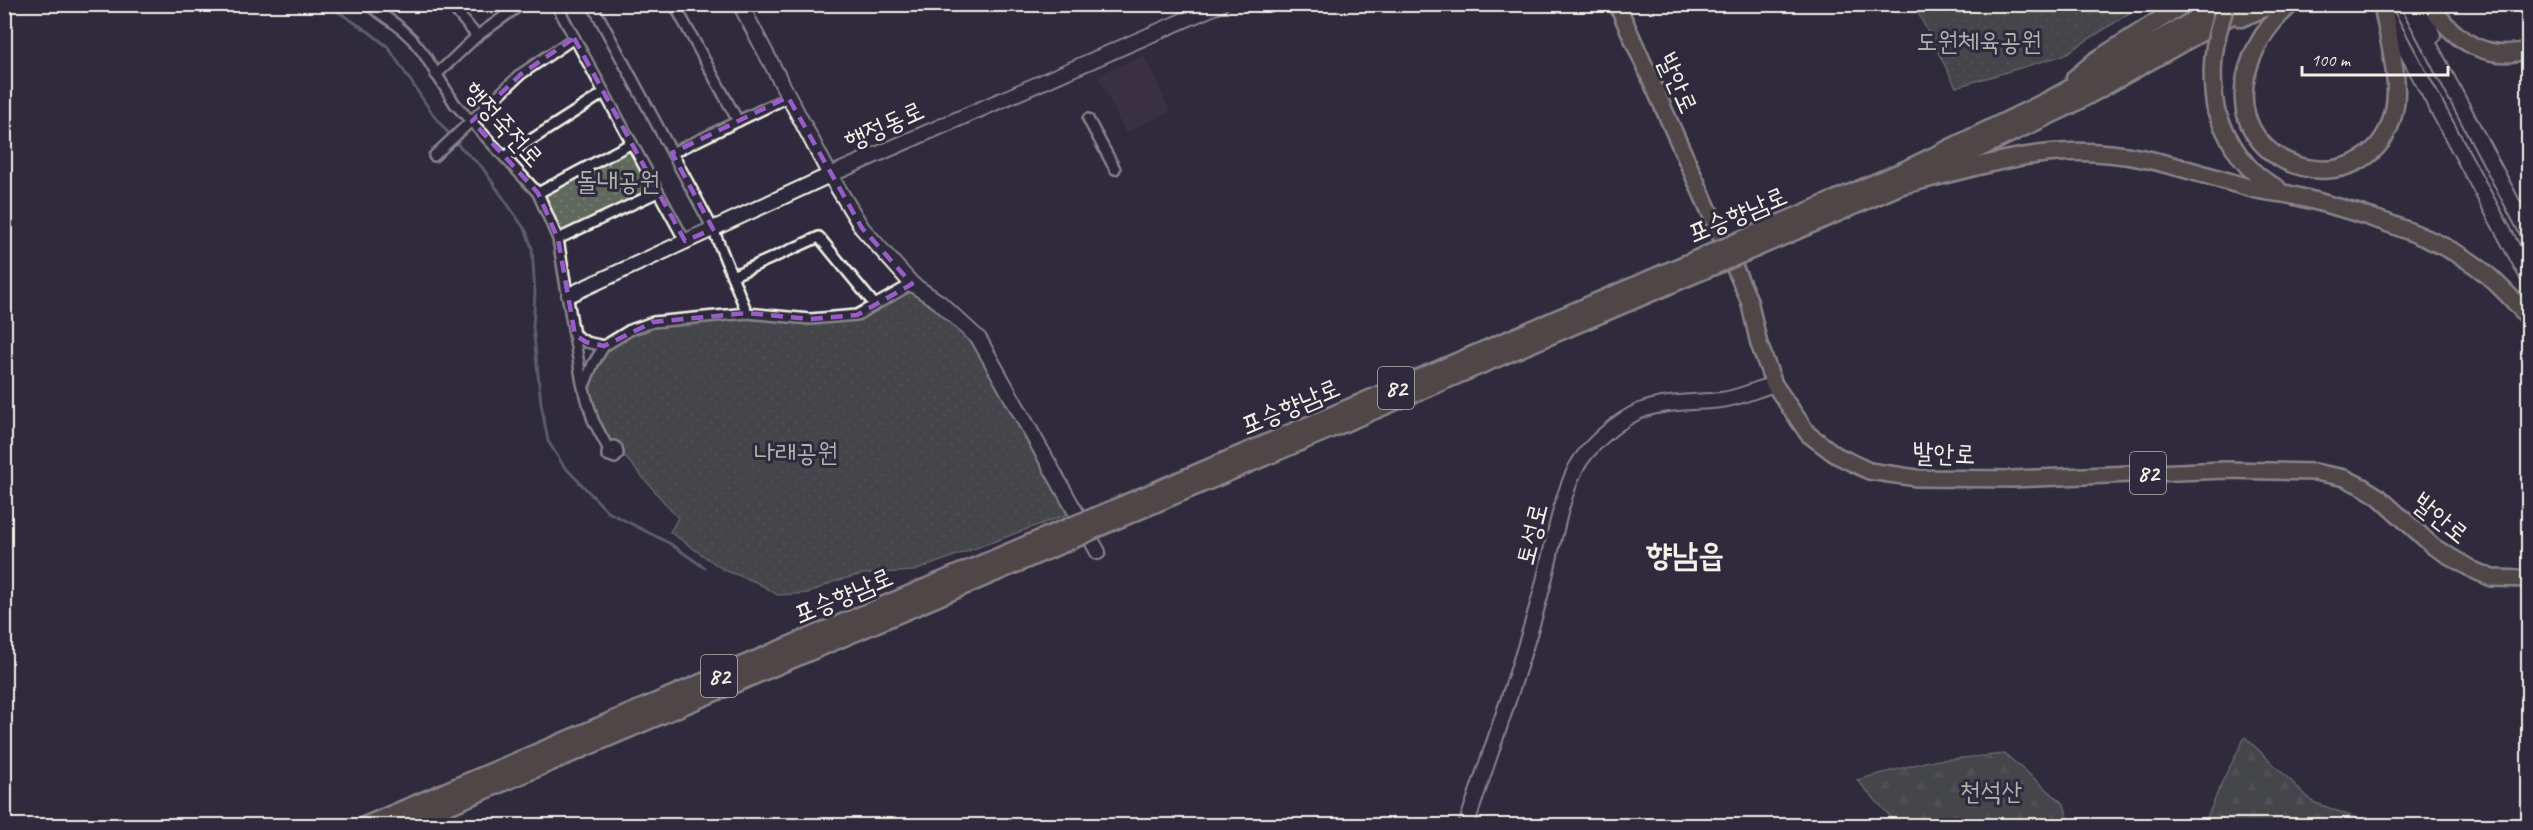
<svg xmlns="http://www.w3.org/2000/svg" width="2533" height="830" font-family="Caveat,'Poor Story',sans-serif">
	<style>
		.built { fill: #453a49 }
		.forest { fill: url(#forest-firs); stroke: #aaaca2; stroke-width: 1.5 }
		.park { fill: url(#park-dots); stroke: #aaaca2; stroke-width: 1.5 }
		.lines { fill: none; stroke-linecap: round; stroke-linejoin: round }
		.stream { stroke: #909ea4; stroke-width: 3 }
		.street-casing { stroke: #f4f1e8; stroke-width: 14 }
		.secondary-casing { stroke: #f4f1e8; stroke-width: 18 }
		.primary-casing { stroke: #f4f1e8; stroke-width: 20 }
		.highway-casing { stroke: #f4f1e8; stroke-width: 21 }
		.street { stroke: #2f2a3d; stroke-width: 9 }
		.secondary { stroke: #2f2a3d; stroke-width: 14 }
		.primary { stroke: #746b55; stroke-width: 15 }
		.highway { stroke: #746b55; stroke-width: 16 }
		.highway-bridge-casing { stroke: #f4f1e8; stroke-width: 21; stroke-linecap: butt }
		.highway-bridge { stroke: #746b55; stroke-width: 16 }
		.marked { fill: none; stroke: #995dc9; stroke-width: 4.5; stroke-dasharray: 12 8; stroke-linejoin: round }
		.labels { text-anchor: middle; stroke-width: 6; stroke-linejoin: round; paint-order: stroke }
		.shield { fill: #2f2a3d; stroke: #b9b5b5; stroke-width: 1.5 }
		.shield-label { font-size: 24px; font-weight: bold; fill: #f4f1e8 }
		.park-label { font-size: 26px; fill: #b1b3a9; stroke: #2f2a3d }
		.street-label { font-size: 26px; fill: #f4f1e8; stroke: #2f2a3d }
		.district-label { font-size: 32px; font-weight: bold; fill: #f4f1e8; stroke: #2f2a3d }
	</style>
	<defs>
		<pattern id="forest-firs" width="22" height="20" patternUnits="userSpaceOnUse" patternTransform="scale(1.5)"><rect width="22" height="20" fill="#5f675b"/><path d="M5 1l3.5 6h-7zM16 11l3.5 6h-7z" fill="#777d73"/></pattern>
		<pattern id="park-dots" width="8" height="8" patternUnits="userSpaceOnUse" patternTransform="scale(1.5)"><rect width="8" height="8" fill="#5f675b"/><path d="M2 2h.1M6 6h.1" fill="none" stroke="#777d73" stroke-width="1.8" stroke-linecap="round"/></pattern>
	</defs>
	<rect width="100%" height="100%" fill="#2f2a3d"/>
	<filter id="ink" filterUnits="userSpaceOnUse"><feTurbulence type="fractalNoise" baseFrequency=".0167" numOctaves="2"/><feDisplacementMap in="SourceGraphic" scale="12" xChannelSelector="R" yChannelSelector="G"/><feConvolveMatrix kernelMatrix="1 2 1 2 8 2 1 2 1" color-interpolation-filters="sRGB"/></filter>
	<g filter="url(#ink)">
		<!-- built -->
		<polygon class="built" points="1144,55 1170,111 1125,133 1098,75"/>
		<!-- forest -->
		<g class="forest">
			<polygon points="2245,737 2313,802 2367,822 2386,825 2204,825 2222,782"/>
			<polygon points="2005,754 2064,804 2070,825 1898,825 1857,780 1929,761"/>
		</g>
		<!-- park -->
		<g class="park">
			<polygon points="1914,5 2142,5 2064,55 1956,87"/>
			<polygon points="632,143 658,192 558,239 538,193"/>
			<polygon points="912,284 962,322 1076,511 914,571 863,574 835,581 809,593 778,595 756,582 724,570 670,532 678,518 593,420 583,388 604,346 653,322 773,316 857,315"/>
		</g>
		<g class="lines">
			<!-- stream -->
			<polyline class="stream" points="326,4 369,32 388,47 434,116 460,147 482,167 526,231 532,248 535,293 533,327 541,403 548,441 563,465 608,512 669,543 705,568"/>
			<defs>
				<g id="street">
					<polyline points="367,4 397,25 412,39 424,54 455,104 538,193 558,239 582,383 593,420 608,448 607,455 615,458 618,454 617,448 614,446 608,448"/>
					<polyline points="556,4 685,241"/>
					<polyline points="592,4 713,229 747,313"/>
					<polyline points="674,4 738,121"/>
					<polyline points="1102,6 1102,4"/>
					<polyline points="477,36 522,4"/>
					<polyline points="436,75 477,36 450,4"/>
					<polyline points="1088,119 1115,169"/>
					<polyline points="672,153 788,97"/>
					<polyline points="434,156 521,74 574,38"/>
					<polyline points="506,156 604,93"/>
					<polyline points="538,193 632,143"/>
					<polyline points="558,239 658,192"/>
					<polyline points="732,276 819,237 874,304"/>
					<polyline points="575,335 586,342 604,346 630,330 653,322 747,313 810,319 857,315 912,284"/>
					<polyline points="583,388 593,364 604,346"/>
				</g>
				<g id="secondary">
					<polyline points="740,4 830,175 862,228 912,284 939,302 979,339 1098,552"/>
					<polyline points="2408,4 2528,233"/>
					<polyline points="2421,4 2433,36"/>
					<polyline points="2388,17 2528,277"/>
					<polyline points="569,295 830,175 1221,4"/>
					<path d="M1466,826c25,-76 52,-150 73,-226 12,-40 19,-97 37,-132 11,-21 42,-48 64,-57 25,-10 55,-8 81,-11 18,-2 36,-11 53,-16"/>
				</g>
				<polyline id="primary" points="1617,4 1749,300 1759,344 1774,384 1808,434 1836,455 1869,471 1917,478 2012,479 2225,470 2315,472 2345,478 2363,487 2379,497 2434,547 2473,570 2492,578 2528,579"/>
				<g id="highway">
					<path d="M2291,4c-23,20 -38,42 -45,72 -22,99 127,133 148,35 7,-30 -6,-73 -11,-104"/>
					<path d="M2430,4c23,36 56,58 98,46"/>
					<polyline points="2241,18 2274,4"/>
					<polyline points="2075,78 2095,61 2184,4"/>
					<path d="M2216,111c13,31 29,62 61,77"/>
					<path d="M1902,185c55,-12 111,-32 168,-33 68,-2 118,19 181,36 13,4 27,4 40,7 55,13 132,36 178,66 23,15 42,36 59,56"/>
					<polyline points="1750,236 1905,170 2047,101 2223,4"/>
					<polyline points="1756,248 1902,185 2069,106 2252,4"/>
					<polyline points="1094,517 1697,259"/>
					<polyline points="1100,527 1702,271"/>
					<polyline points="364,826 1073,525"/>
					<polyline points="401,826 1079,537"/>
				</g>
			</defs>
			<!-- street casing -->
			<use href="#street" class="street-casing"/>
			<!-- secondary casing -->
			<use href="#secondary" class="secondary-casing"/>
			<!-- primary casing -->
			<use href="#primary" class="primary-casing"/>
			<!-- highway casing -->
			<use href="#highway" class="highway-casing"/>
			<!-- street -->
			<use href="#street" class="street"/>
			<!-- secondary -->
			<use href="#secondary" class="secondary"/>
			<!-- primary -->
			<use href="#primary" class="primary"/>
			<!-- highway -->
			<use href="#highway" class="highway"/>
			<defs>
				<g id="highway-bridge">
					<path d="M2216,111c-7,-41 -3,-67 10,-107"/>
					<polyline points="1697,259 1750,236"/>
					<polyline points="1702,271 1756,248"/>
					<polyline points="1073,525 1094,517"/>
					<polyline points="1079,537 1100,527"/>
				</g>
			</defs>
			<!-- highway-bridge casing -->
			<use href="#highway-bridge" class="highway-bridge-casing"/>
			<!-- highway-bridge -->
			<use href="#highway-bridge" class="highway-bridge"/>
		</g>
	</g>
	<!-- marked area -->
	<path d="M0 0H2533V830H0ZM574,38l111,203 28,-12 -41,-76 116,-56 74,131 50,56 -55,31 -47,4 -63,-6 -94,9 -49,24 -18,-4 -11,-7 -17,-96 -20,-46 -66,-72 49,-47z" fill="#2f2a3d" fill-opacity=".55" fill-rule="evenodd"/>
	<path class="marked" d="M574,38l111,203 28,-12 -41,-76 116,-56 74,131 50,56 -55,31 -47,4 -63,-6 -94,9 -49,24 -18,-4 -11,-7 -17,-96 -20,-46 -66,-72 49,-47z"/>
	<g class="labels">
		<!-- shield labels -->
		<g class="shield">
			<rect x="1378" y="367" width="36" height="42" rx="4.5"/>
			<rect x="2130" y="452" width="36" height="42" rx="4.5"/>
			<rect x="701" y="655" width="36" height="42" rx="4.5"/>
		</g>
		<g class="shield-label">
			<text x="1396" y="396">82</text>
			<text x="2148" y="481">82</text>
			<text x="719" y="684">82</text>
		</g>
		<!-- park labels -->
		<g class="park-label">
			<text x="1979" y="50">도원체육공원</text>
			<text x="618" y="190">돌내공원</text>
			<text x="796" y="461">나래공원</text>
			<text x="1991" y="800">천석산</text>
		</g>
		<!-- street labels -->
		<g class="street-label">
			<text transform="translate(1678 83) rotate(66)" y="9">발안로</text>
			<text transform="translate(504 124) rotate(48)" y="9">행정죽전로</text>
			<text transform="translate(884 125) rotate(-24)" y="9">행정동로</text>
			<text transform="translate(1737 214) rotate(-23)" y="9">포승향남로</text>
			<text transform="translate(1290 406) rotate(-23)" y="9">포승향남로</text>
			<text transform="translate(1944 453) rotate(2)" y="9">발안로</text>
			<text transform="translate(2441 518) rotate(39)" y="9">발안로</text>
			<text transform="translate(1531 534) rotate(-76)" y="9">토성로</text>
			<text transform="translate(843 595) rotate(-23)" y="9">포승향남로</text>
		</g>
		<!-- district labels -->
		<g class="district-label">
			<text x="1685" y="565">향남읍</text>
		</g>
	</g>
	<!-- margin -->
	<rect width="2533" height="830" fill="none" stroke="#2f2a3d" stroke-width="24"/>
	<rect x="12" y="12" width="2509" height="806" fill="none" stroke="#f4f1e8" stroke-width="2" filter="url(#ink)"/>
	<!-- scale -->
	<path d="M2302 66v9h146v-9" fill="none" stroke="#f4f1e8" stroke-width="3"/>
	<text x="2311" y="66" font-size="18" fill="#f4f1e8" stroke="#2f2a3d" stroke-width="4.5" paint-order="stroke">100 m</text>
</svg>
